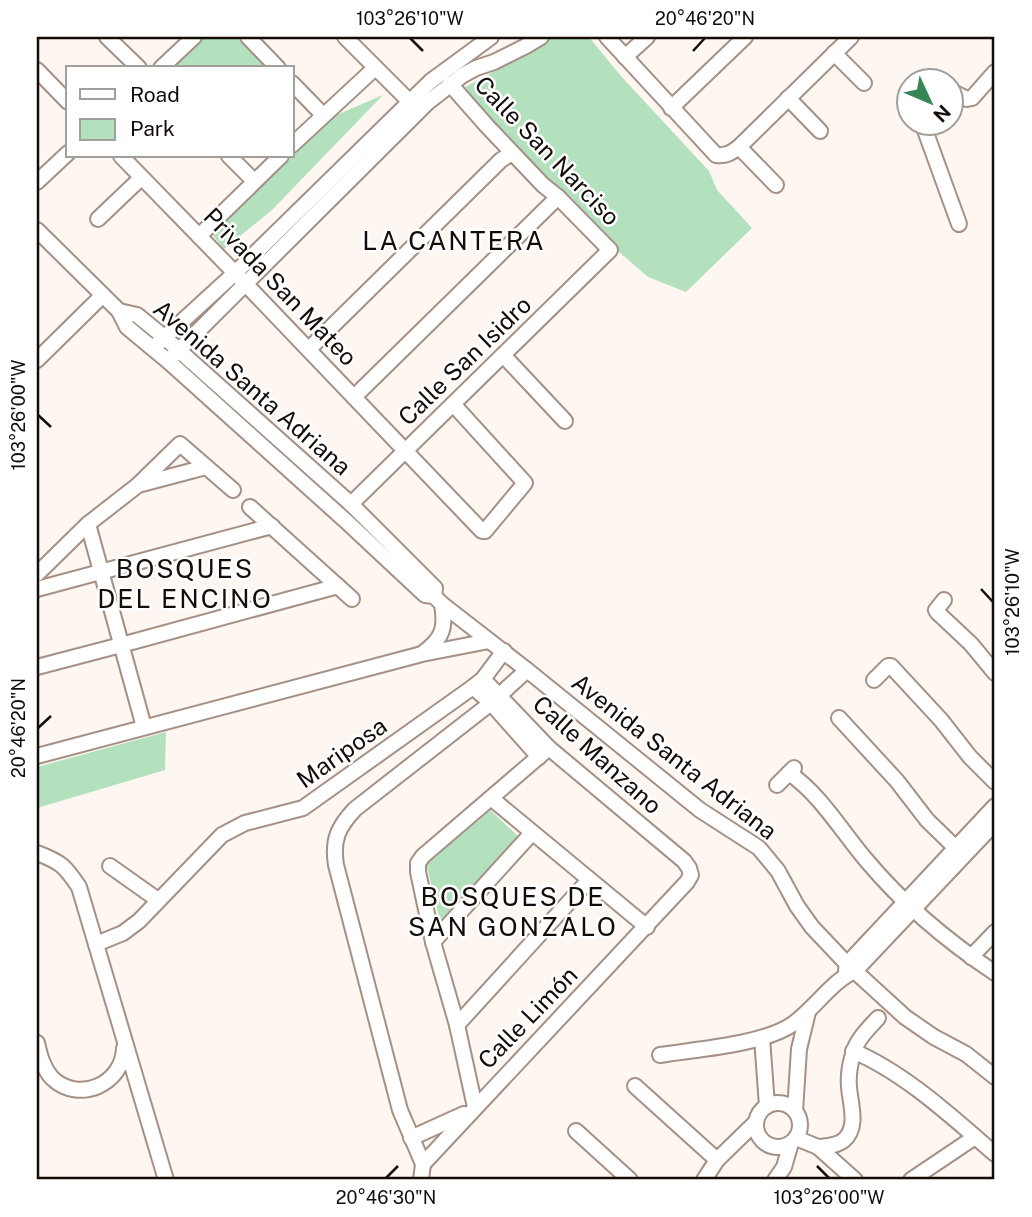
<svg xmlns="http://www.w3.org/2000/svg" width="1032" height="1217" font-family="'Public Sans',sans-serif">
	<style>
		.green { fill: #b3e1be }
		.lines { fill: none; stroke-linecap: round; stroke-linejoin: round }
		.minor-casing { stroke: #a49084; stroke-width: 18 }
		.minor { stroke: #fff; stroke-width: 14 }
		.ticks { fill: none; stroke: #130c08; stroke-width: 2.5 }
		.labels { text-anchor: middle; stroke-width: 5; stroke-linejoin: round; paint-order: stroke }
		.street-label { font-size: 24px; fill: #130c08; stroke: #fff }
		.neighbourhood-label { font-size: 26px; letter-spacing: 2px; fill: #130c08; stroke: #fff }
		.neatline { fill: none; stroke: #130c08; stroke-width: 2.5 }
		.ticks-label { font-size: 18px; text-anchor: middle; fill: #130c08 }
	</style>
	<rect width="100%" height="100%" fill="#fef6f0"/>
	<!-- green -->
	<g class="green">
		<polygon points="198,37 236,37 267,68 164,68"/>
		<polygon points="549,37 589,37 620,75 709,171 717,190 752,228 686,292 648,277 610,244 464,91 465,87 536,49"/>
		<polygon points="383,95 272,210 224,249 206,227 285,156 292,156 292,148 320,122"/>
		<polygon points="166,732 165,770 37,808 37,767"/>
		<polygon points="488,808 522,840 440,921 425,859"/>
	</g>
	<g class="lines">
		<defs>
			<g id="minor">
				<polyline points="107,37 139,68"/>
				<polyline points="248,37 278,68"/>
				<polyline points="345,37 409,101"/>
				<path d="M607,37l109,118c10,1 15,-2 23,-8l112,-110"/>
				<polyline points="834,53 864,83"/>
				<polyline points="625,57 647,37"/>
				<polyline points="161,68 194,37"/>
				<polyline points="37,70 68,102"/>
				<polyline points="292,83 323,115"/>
				<polyline points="951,91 967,99 972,98 995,72"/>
				<polyline points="788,98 820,131"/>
				<polyline points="671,108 745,37"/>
				<polyline points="922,122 959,224"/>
				<polyline points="292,145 375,68"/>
				<polyline points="739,147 776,185"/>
				<polyline points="121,156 235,273 482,531 485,531 525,483 453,404"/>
				<polyline points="229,156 254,181"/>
				<polyline points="37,182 68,153"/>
				<polyline points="98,219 141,178"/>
				<polyline points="37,230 119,311 127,327 168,361 347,522 425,595 434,596 442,604 527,670 700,810 759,848 778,871 797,906 812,927 847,964 905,1017 934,1037 966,1054 995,1077"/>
				<polyline points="199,236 281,156"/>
				<polyline points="119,311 137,315 164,337 351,504 435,588 434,596"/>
				<polyline points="153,348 235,273 431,81 491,37"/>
				<polyline points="309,349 501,160 512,153"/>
				<polyline points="503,355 565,421"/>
				<polyline points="37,360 103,295"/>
				<polyline points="168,361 427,103 463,75 476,68 494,62 526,46 541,37"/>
				<polyline points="354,397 558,197"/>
				<polyline points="139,484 180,444 233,490"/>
				<polyline points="351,504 610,250 558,197 543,185 487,126 450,84"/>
				<polyline points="250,507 352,599"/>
				<polyline points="88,524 144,727"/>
				<polyline points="37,574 88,524 138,485 206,467"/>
				<polyline points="37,589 272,526"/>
				<polyline points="944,600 936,610 938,613 971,644 995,673"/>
				<path d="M423,653c20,-15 23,-25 19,-49"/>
				<polyline points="37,667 121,645 338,586"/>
				<polyline points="874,680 888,666 891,666 941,720 970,757 995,782"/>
				<polyline points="473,687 491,703 539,757"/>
				<polyline points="839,718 897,781 927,820 962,854"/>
				<polyline points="37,756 422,654 489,641"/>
				<path d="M789,773c32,22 53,59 78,88 37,44 80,80 128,112"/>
				<polyline points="777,785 794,768"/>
				<polyline points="491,798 647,927"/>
				<path d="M37,853c24,9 28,13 42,34l87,293"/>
				<polyline points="110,866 158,900"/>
				<polyline points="433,942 532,833"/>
				<polyline points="96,944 123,933 139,921 222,835 245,823 303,808 473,687 483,679 504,651"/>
				<polyline points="971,957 995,932"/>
				<polyline points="846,971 847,964 995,806"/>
				<polyline points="457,1025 589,880"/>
				<polyline points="762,1038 767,1106"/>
				<path d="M37,1043c3,13 6,25 15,35 27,26 71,6 72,-30"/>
				<path d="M853,1051c52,22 99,66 142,103"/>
				<path d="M660,1055c37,-6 102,-10 133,-31 21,-15 40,-44 62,-53l140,-148"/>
				<polyline points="635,1086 717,1160"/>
				<circle cx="778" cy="1125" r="22"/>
				<polyline points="475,1107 457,1025 433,942 418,872 418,863 423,856 549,748"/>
				<polyline points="795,1111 799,1049 808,1012"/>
				<polyline points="576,1131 630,1180"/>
				<polyline points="411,1138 464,1114"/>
				<polyline points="796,1138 818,1147 855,1180"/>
				<path d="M818,1147c9,-1 19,-1 26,-7 15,-13 6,-37 5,-53 -1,-11 1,-23 4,-33 3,-14 16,-26 25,-36"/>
				<polyline points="423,1164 687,882 691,875 689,868 684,861 549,748 483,679"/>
				<path d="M421,1180l2,-16 -23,-54 -64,-245c-4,-25 2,-38 19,-56l136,-106 36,-33"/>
				<polyline points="704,1180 717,1160 756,1122"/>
				<polyline points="775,1180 784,1167 791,1143"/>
				<polyline points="911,1180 975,1137"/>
			</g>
		</defs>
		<!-- minor casing -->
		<use href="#minor" class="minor-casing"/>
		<!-- minor -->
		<use href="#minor" class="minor"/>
	</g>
	<!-- ticks -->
	<path class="ticks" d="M410,38l13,13M693,51l12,-13M38,415l13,12M981,589l12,13M38,728l13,-12M817,1166l12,12M386,1178l12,-12"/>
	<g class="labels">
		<!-- street labels -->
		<g class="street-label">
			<text transform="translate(547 151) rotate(46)" y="8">Calle San Narciso</text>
			<text transform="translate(280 287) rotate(46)" y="8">Privada San Mateo</text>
			<text transform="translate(465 361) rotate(-44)" y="8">Calle San Isidro</text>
			<text transform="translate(252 388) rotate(41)" y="8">Avenida Santa Adriana</text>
			<text transform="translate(342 753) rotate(-35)" y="8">Mariposa</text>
			<text transform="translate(597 755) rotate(42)" y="8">Calle Manzano</text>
			<text transform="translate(674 757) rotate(38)" y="8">Avenida Santa Adriana</text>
			<text transform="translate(528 1018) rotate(-46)" y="8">Calle Limón</text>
		</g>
		<!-- neighbourhood labels -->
		<g class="neighbourhood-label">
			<text x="454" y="250">LA CANTERA</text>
			<text x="185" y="578">BOSQUES<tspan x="185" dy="30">DEL ENCINO</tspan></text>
			<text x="513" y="906">BOSQUES DE<tspan x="513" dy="30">SAN GONZALO</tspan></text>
		</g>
	</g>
	<!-- border -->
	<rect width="1032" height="1217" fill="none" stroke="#ffffff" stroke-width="77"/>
	<!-- legend -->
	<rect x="66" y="66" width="228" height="91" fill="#ffffff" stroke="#a19e9c" stroke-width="2"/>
	<rect x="80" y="89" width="35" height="10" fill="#ffffff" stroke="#a19e9c" stroke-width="2"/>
	<text x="130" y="102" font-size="21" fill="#130c08">Road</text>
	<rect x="80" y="119" width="35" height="21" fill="#b3e1be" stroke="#a19e9c" stroke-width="2"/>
	<text x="130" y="136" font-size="21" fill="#130c08">Park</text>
	<!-- north arrow -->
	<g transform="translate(930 102) rotate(134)"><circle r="33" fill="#ffffff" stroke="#a19e9c" stroke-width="2"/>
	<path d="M0-5L12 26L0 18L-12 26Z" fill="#378656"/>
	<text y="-10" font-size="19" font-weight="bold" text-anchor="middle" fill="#130c08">N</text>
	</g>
	<rect x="38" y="38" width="955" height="1140" class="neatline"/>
	<g class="ticks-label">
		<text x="410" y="25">103°26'10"W</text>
		<text x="705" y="25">20°46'20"N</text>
		<text transform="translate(19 415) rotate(-90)" y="6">103°26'00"W</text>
		<text transform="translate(1013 602) rotate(-90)" y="6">103°26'10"W</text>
		<text transform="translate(19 728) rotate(-90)" y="6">20°46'20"N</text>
		<text x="386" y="1204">20°46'30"N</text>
		<text x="829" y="1204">103°26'00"W</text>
	</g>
</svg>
